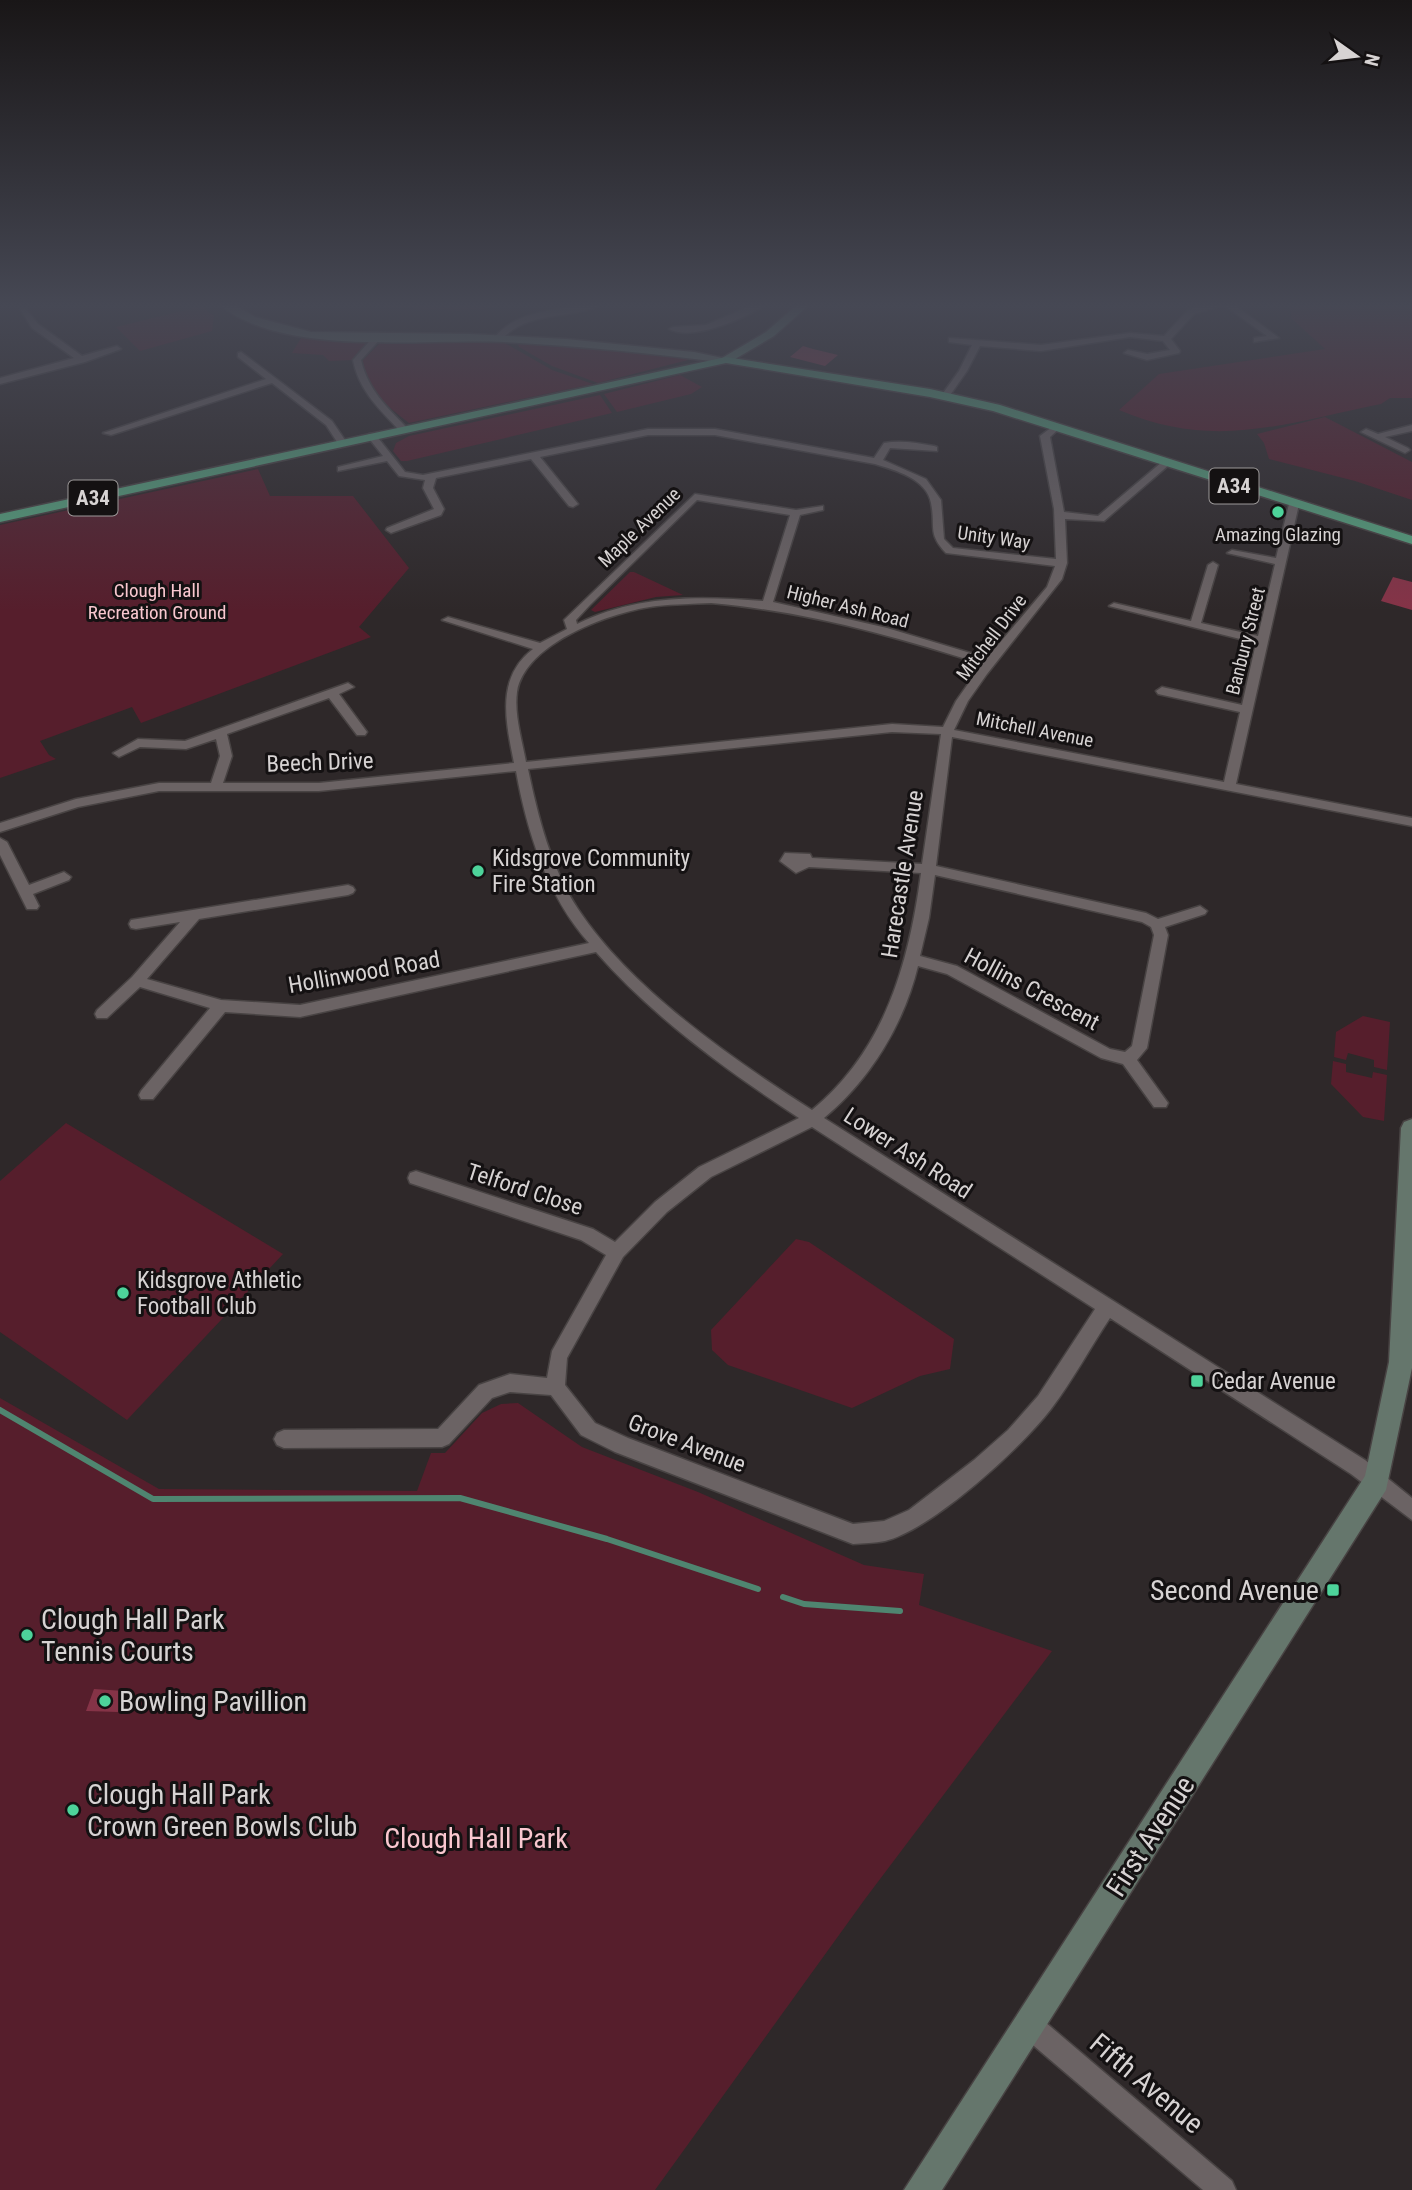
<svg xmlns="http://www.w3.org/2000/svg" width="1412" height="2190" font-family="'Roboto Condensed',sans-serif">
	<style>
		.green { fill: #561e2c }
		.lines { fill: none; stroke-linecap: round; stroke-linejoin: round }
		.stream { stroke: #4f8570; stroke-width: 6 }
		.building { fill: #853347 }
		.street-casing { stroke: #484343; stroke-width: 3 }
		.secondary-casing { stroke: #484343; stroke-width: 3 }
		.primary-casing { stroke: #484343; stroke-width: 3 }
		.highway-casing { stroke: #484343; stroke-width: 3 }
		.street { fill: #6b6364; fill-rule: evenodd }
		.secondary { fill: #65766c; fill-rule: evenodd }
		.primary { fill: #5f8a74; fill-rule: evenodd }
		.highway { fill: #57a47f; fill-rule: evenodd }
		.poi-dot { fill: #4dd39a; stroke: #141112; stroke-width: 2.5 }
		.labels { text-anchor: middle; stroke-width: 6; stroke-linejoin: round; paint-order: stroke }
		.far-street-label { font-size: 19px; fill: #d7d3d3; stroke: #141112 }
		.far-poi-label { font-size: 19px; fill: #d7d3d3; stroke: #141112 }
		.far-park-label { font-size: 19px; fill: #f9c7cf; stroke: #141112 }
		.shield { fill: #141112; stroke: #9c9999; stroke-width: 2 }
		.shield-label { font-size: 21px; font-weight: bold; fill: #d7d3d3 }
		.street-label { font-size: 23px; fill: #d7d3d3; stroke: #141112 }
		.poi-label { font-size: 23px; fill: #d7d3d3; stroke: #141112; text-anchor: start }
		.near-poi-label { font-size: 28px; fill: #d7d3d3; stroke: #141112; text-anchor: start }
		.near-street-label { font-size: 28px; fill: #d7d3d3; stroke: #141112 }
		.near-park-label { font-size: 28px; fill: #f9c7cf; stroke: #141112 }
	</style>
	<rect width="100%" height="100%" fill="#2e2829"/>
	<!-- green -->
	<g class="green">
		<path d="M384,304h121c-40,13 -78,3 -120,3z"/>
		<path d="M1290,304h122v94h-22l-9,6c-95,19 -167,47 -262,6l40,-36 166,-25 -34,-31z"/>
		<polygon points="202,306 214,316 212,331 140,351 116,327"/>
		<polygon points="301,338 373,340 353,360 329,361 323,355 292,353"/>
		<path d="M384,339l119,3 49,28 41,14 -184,39c-21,-17 -45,-33 -46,-63z"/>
		<polygon points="517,341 660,353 684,356 688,360 598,383 552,366 519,347"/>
		<polygon points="680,375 702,387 691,394 617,412 604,394"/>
		<polygon points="600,395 612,413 407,461 401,461 393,451 396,443 409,436"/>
		<polygon points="1325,417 1412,462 1412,500 1355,481 1269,459 1264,443 1257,434"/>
		<polygon points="258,469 270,496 353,496 409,568 359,627 371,637 141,723 132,707 40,741 49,755 56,759 0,778 0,525"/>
		<polygon points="630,572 634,572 683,595 656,597 595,612 591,610"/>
		<polygon points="1363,1016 1390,1022 1387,1070 1374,1067 1374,1060 1348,1053 1346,1060 1334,1057 1336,1032"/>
		<polygon points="1333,1061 1346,1064 1346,1072 1372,1078 1373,1072 1387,1075 1384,1121 1363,1117 1331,1084"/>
		<polygon points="66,1123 283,1254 127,1420 0,1332 0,1181"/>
		<polygon points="796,1239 809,1242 954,1339 950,1369 920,1376 852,1408 728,1365 712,1350 711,1330"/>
		<polygon points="0,1398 159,1489 417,1491 431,1453 445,1453 482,1413 501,1404 518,1403 582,1447 698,1492 864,1565 924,1574 919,1605 1052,1651 865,1899 655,2190 0,2190"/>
	</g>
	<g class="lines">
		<!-- stream -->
		<g class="stream">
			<polyline points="0,1410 153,1499 460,1498 607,1539 758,1589"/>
			<polyline points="783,1597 804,1604 900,1611"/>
		</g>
	</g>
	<!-- building -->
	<g class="building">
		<polygon points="803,346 813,349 838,355 825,366 790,357"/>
		<polygon points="1393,577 1412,582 1412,610 1381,601"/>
		<polygon points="94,1689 124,1691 118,1712 86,1711"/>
	</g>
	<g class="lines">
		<defs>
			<g id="street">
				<path d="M588,304h15c-34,17 -74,5 -102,36l-7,-2c23,-28 60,-27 94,-34z"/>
				<path d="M755,304h12c-22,14 -74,38 -98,25l4,-2 33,-2z"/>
				<polygon points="1209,304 1233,304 1279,338 1254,342 1254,338 1267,336 1224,305 1194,314 1171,339 1180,351 1179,353 1147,360 1124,353 1128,350 1147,354 1170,350 1163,341 1130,337 1041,351 980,346 967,371 948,398 941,396 959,371 972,345 949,342 949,338 1041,345 1130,333 1164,336 1188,310"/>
				<polygon points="20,309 26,309 38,324 82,356 117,346 121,349 85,362 0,384 0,378 74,358 32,328"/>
				<path d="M375,335l7,2 -21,23c7,30 26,47 46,68v4h-6c-21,-22 -42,-41 -48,-72z"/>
				<polygon points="241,352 332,421 347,443 345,445 339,445 326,425 272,383 111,435 103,433 266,379 238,357 238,353"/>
				<path d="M1056,424l5,3 -11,10 14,75 34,4 64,-54 8,2 -66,57 -39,-2 2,44 -5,16 -75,95 -19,27 -14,29 270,52 16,-70 -82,-18 -2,-3 6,-4 80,18 14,-62 -147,-37 5,-3 77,18 17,-56 5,-3 5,3 -17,58 57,13 17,-72 -48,-11 5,-3 44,8 13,-54 5,-3 5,3 -63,280 176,34v8l-460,-89 -16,129 210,47 12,6 42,-13 7,5 -2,3 -40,13 3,8 -21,113 -10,12 31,43 -2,4h-12l-31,-43 -22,-6 -154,-84 -29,-8c-14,58 -48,114 -94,152l541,342 47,38v22l-61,-46 -241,-156c-20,30 -37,62 -59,91 -30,39 -118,120 -166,132 -10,2 -22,2 -32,3l-238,-92 -34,-17 -30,-40 -41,-3 -18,6 -43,46 -7,3 -158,1 -7,-3 -3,-6 3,-6 7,-3 154,-1 41,-44 31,-11 37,4 5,-27 54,-96 -25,-15 -171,-57 -2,-5 2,-5 6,-2 177,58 22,13 40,-40 44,-35 100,-49c-73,-48 -145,-100 -203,-166l-296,65 -75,-5 -72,87h-12l-2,-4 2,-4 69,-83 -70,-21 -33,31h-10l-2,-4 2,-4 35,-33 48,-55 -44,7 -5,-1 -2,-4 2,-4 217,-35 5,2 2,3 -2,3 -5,2 -149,24 -52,60 74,21 79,5 289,-62c-42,-47 -62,-111 -73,-172l-197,20h-160l-81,16 -78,25v-9l76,-24 83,-16h52l9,-27 -4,-17 -30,10 -46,-2 -21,10 -6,-4 25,-14 47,2 163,-58 6,4 -15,7 28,38 -2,3h-8l-28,-37 -102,36 5,22 -9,27h96l195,-20c-8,-41 -19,-85 19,-114l-91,-29 6,-3 92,26 27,-14 -3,-9 131,-126 101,16 27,-4v4l-23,5 -27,87 114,26 100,30 60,-71 8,-21 -109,-13c-19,-20 -10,-26 -15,-50 -4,-24 -36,-33 -56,-39l-160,-29h-67l-108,22 38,47 -5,3 -4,-1 -38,-47 -95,19 -3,10 11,21 -3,6 -50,18 -5,-3 1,-2 47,-19 -11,-21 2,-8 -26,-4 -12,-15 -49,10v-4l45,-11 -16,-20 2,-2h6l30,38 18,3 225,-46h67l159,29 10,-15c17,-3 33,0 50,3l3,1v4l-47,-3 -7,12 43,19 15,21 3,39 9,9 103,11 -2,-50 -14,-73zM697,500l93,15 -27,86c-64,-5 -128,-6 -186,23l-1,-4 14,-15zM711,603c98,9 178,32 271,61l-26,37 -13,26 -51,-3 -366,38c-4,-22 -12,-47 -9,-70 8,-50 97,-81 140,-86 18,-2 36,-2 54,-3zM892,732l49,2 -19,130 -110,-6 -2,-4 -25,-1 -5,8 16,12 13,-6 112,6c-12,90 -36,177 -109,237 -80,-51 -181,-121 -234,-201 -27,-41 -40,-92 -50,-140zM935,875l207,47 9,5 3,8 -22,111 -7,6 -15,-3 -153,-83 -37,-10 9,-38zM812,1127l283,182 -57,87 -30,34 -34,30 -65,50 -25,11 -31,3 -225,-86 -33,-15 -30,-38 2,-27 56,-101 44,-45 44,-35z"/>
				<polygon points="1412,425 1412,431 1385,437 1408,448 1410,450 1405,453 1361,432 1366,429 1378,434"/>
				<polygon points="0,838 7,842 29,885 64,872 71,877 69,880 33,894 39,906 37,909 27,909 0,855"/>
				<polygon points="1029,2013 1038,2016 1232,2181 1236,2190 1203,2190 1020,2034 1017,2025 1020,2016"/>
			</g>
			<g id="secondary">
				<path d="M219,304h14l22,13 56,15 159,2 96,5 128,13 38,8 -6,3c-74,-10 -148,-17 -222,-21 -80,-4 -222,16 -285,-38z"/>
				<polygon points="1412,1119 1412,1368 1386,1490 942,2190 904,2190 1365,1476 1389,1362 1401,1128 1404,1122"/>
			</g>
			<polygon id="primary" points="798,304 810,304 774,336 730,362 722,362 722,358 766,332"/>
			<polygon id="highway" points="726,357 930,389 1000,405 1412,536 1412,544 993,411 930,397 726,363 0,522 0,514"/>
		</defs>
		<!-- street casing -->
		<use href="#street" class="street-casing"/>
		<!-- secondary casing -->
		<use href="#secondary" class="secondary-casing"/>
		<!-- primary casing -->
		<use href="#primary" class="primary-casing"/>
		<!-- highway casing -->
		<use href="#highway" class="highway-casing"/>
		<!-- street -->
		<use href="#street" class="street"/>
		<!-- secondary -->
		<use href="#secondary" class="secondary"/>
		<!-- primary -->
		<use href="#primary" class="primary"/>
		<!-- highway -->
		<use href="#highway" class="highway"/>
	</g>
	<!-- sky -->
	<linearGradient id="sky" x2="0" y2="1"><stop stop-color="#191617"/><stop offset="0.5" stop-color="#464854"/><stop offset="1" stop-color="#464854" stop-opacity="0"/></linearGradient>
	<rect width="1412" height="611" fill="url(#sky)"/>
	<!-- markers -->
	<g class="poi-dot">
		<circle cx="1278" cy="512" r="7"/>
		<circle cx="478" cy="871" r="7"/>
		<circle cx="123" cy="1293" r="7"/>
		<rect x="1190" y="1374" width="14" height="14" rx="3.5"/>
		<rect x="1326" y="1583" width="14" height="14" rx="3.5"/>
		<circle cx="27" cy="1635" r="7"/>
		<circle cx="105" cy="1701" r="7"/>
		<circle cx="73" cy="1810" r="7"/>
	</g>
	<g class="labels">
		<!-- far-street labels -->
		<g class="far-street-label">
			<text transform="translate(639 527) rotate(-44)" y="7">Maple Avenue</text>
			<text transform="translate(994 537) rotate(8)" y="7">Unity Way</text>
			<text transform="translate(848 606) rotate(14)" y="7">Higher Ash Road</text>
			<text transform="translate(991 637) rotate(-53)" y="7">Mitchell Drive</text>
			<text transform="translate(1245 641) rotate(-76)" y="7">Banbury Street</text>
			<text transform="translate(1035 729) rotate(11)" y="7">Mitchell Avenue</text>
		</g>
		<!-- far-poi labels -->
		<g class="far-poi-label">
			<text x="1278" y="541">Amazing Glazing</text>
		</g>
		<!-- far-park labels -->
		<g class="far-park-label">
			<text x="157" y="597">Clough Hall<tspan x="157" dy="22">Recreation Ground</tspan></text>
		</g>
		<!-- shield labels -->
		<g class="shield">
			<rect x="1209.5" y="468.5" width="49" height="35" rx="5"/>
			<rect x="68.5" y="480.5" width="49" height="35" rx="5"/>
		</g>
		<g class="shield-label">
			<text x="1234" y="493">A34</text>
			<text x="93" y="505">A34</text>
		</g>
		<!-- street labels -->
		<g class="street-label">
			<text transform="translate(320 762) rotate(-2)" y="8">Beech Drive</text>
			<text transform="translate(902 874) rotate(-81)" y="8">Harecastle Avenue</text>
			<text transform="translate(364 972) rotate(-10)" y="8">Hollinwood Road</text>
			<text transform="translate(1032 989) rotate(28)" y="8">Hollins Crescent</text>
			<text transform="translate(908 1153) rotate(33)" y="8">Lower Ash Road</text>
			<text transform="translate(525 1189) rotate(18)" y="8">Telford Close</text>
			<text transform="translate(687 1443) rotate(21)" y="8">Grove Avenue</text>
		</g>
		<!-- poi labels -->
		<g class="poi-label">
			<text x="492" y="866">Kidsgrove Community<tspan x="492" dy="26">Fire Station</tspan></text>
			<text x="137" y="1288">Kidsgrove Athletic<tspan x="137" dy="26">Football Club</tspan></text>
			<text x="1211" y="1389">Cedar Avenue</text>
		</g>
		<!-- near-poi labels -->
		<g class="near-poi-label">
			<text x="1319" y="1600" text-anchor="end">Second Avenue</text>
			<text x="41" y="1629">Clough Hall Park<tspan x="41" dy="32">Tennis Courts</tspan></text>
			<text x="119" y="1711">Bowling Pavillion</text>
			<text x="87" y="1804">Clough Hall Park<tspan x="87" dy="32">Crown Green Bowls Club</tspan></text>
		</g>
		<!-- near-street labels -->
		<g class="near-street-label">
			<text transform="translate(1150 1836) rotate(-57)" y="10">First Avenue</text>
			<text transform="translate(1147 2083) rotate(40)" y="10">Fifth Avenue</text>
		</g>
		<!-- near-park labels -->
		<g class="near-park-label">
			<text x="476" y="1848">Clough Hall Park</text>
		</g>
	</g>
	<!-- north arrow -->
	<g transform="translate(1356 56) rotate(104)" stroke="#141112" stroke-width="5" paint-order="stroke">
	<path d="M0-5L12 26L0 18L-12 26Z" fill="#d7d3d3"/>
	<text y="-10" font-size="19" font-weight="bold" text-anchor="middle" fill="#d7d3d3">N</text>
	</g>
</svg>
